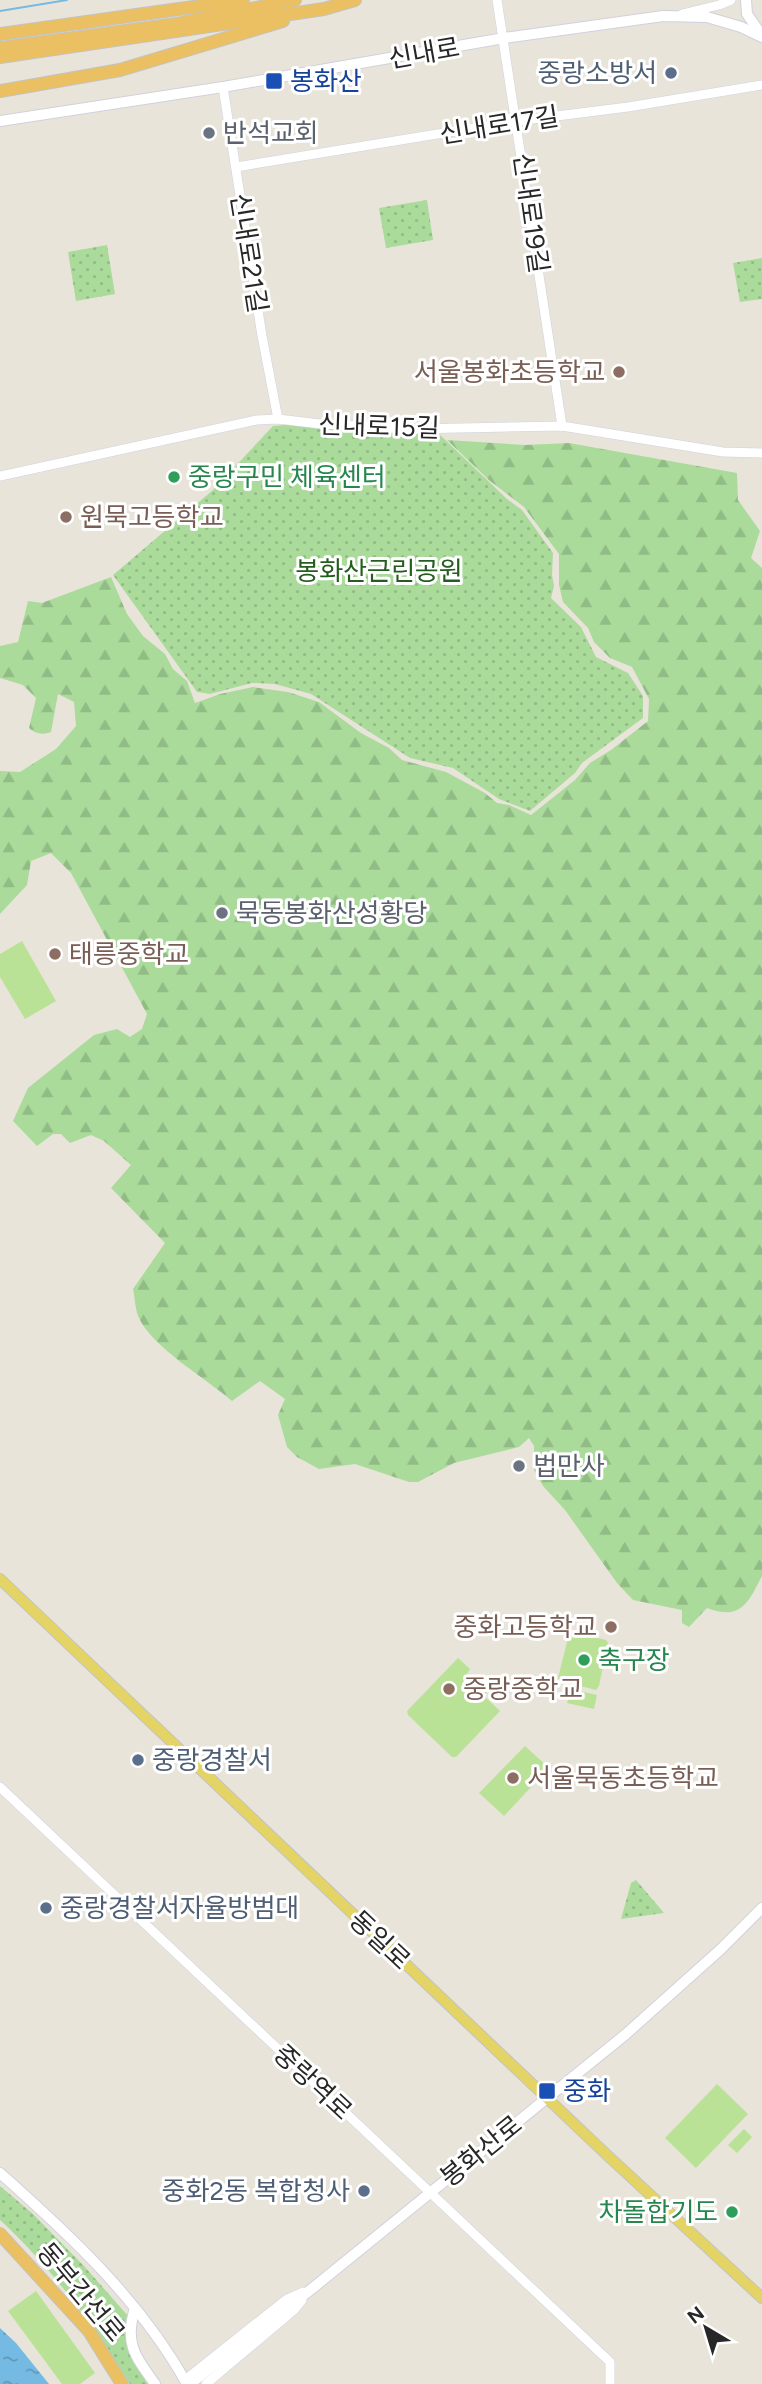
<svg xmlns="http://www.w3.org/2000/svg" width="762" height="2384" font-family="Figtree,'Noto Sans KR',sans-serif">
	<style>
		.grass { fill: url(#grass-dots) }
		.forest { fill: url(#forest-firs) }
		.pitch { fill: #bae297 }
		.water { fill: url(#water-ripples) }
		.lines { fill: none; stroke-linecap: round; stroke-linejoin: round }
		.stream { stroke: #75bae3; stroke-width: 2 }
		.tertiary-casing { stroke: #d0d1df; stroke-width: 10 }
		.secondary-casing { stroke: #d0d1df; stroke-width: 12 }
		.primary-casing { stroke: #c3c3c3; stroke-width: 12 }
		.trunk-casing { stroke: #c3c3c3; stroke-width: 14 }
		.tertiary { stroke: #fff; stroke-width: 9 }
		.secondary { stroke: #fff; stroke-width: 10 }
		.primary { stroke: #e3d465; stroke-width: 10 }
		.trunk { stroke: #eac062; stroke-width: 12 }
		.service-dot { fill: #5c6f8a; stroke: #fff; stroke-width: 2.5 }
		.transit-dot { fill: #1a4fb4; stroke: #fff; stroke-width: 2.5 }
		.worship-dot { fill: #6b7280; stroke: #fff; stroke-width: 2.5 }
		.education-dot { fill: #8d6e63; stroke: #fff; stroke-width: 2.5 }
		.leisure-dot { fill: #2e9e5b; stroke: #fff; stroke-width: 2.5 }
		.labels { text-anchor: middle; stroke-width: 6; stroke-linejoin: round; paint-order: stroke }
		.street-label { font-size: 26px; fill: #272727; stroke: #fff }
		.service-label { font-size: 26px; fill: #4e5e75; stroke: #fff; text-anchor: end }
		.transit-label { font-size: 26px; fill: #164399; stroke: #fff; text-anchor: start }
		.worship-label { font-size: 26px; fill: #5b616d; stroke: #fff; text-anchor: start }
		.education-label { font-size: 26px; fill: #785e54; stroke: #fff; text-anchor: start }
		.leisure-label { font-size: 26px; fill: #27864d; stroke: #fff; text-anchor: start }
		.park-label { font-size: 26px; fill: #255d1f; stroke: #fff }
	</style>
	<defs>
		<pattern id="grass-dots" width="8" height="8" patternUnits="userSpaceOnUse" patternTransform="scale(1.75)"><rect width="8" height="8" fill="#aadb9b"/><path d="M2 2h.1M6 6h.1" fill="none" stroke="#92bc86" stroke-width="1.8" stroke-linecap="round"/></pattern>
		<pattern id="forest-firs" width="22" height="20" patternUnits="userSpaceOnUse" patternTransform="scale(1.75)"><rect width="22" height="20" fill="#aadb9b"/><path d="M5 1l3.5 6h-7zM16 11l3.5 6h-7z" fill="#92bc86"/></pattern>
		<pattern id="water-ripples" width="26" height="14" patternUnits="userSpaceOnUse" patternTransform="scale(1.75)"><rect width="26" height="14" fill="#75bae3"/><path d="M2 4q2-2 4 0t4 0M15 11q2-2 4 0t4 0" fill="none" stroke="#6097b8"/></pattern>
	</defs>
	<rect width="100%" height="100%" fill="#e9e4da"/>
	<!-- grass -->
	<g class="grass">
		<polygon points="427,200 433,240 386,248 379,208"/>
		<polygon points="107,245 115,294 76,301 68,252"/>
		<polygon points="762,258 762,299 740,302 733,263"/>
		<polygon points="285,425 438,433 507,499 522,510 553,553 552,575 554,586 551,598 581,627 596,657 628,673 643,696 643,718 582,763 575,773 530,811 499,799 453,768 410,758 311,694 275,684 252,683 210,694 197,692 113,575 213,490 273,426"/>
		<polygon points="636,1880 664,1913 621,1919 631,1883"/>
		<path d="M0,2186l33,28 51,52 44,50 21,68h-19c-37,-60 -78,-116 -130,-164z"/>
	</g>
	<!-- forest -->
	<path class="forest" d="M447,440l78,5 44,-2 168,30 1,27 22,31 -9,27 11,10v1008c-14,27 -21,45 -55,32l-18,19 -7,-4v-13l-49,-10 -16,-17 -52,-73 -22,-24 -9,-16v-24l-5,-8 -10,9 -65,16 -36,19h-9l-54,-18 -36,5 -22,-12 -10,-10 -9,-32 7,-16 -25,-18 -28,20c-25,-22 -81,-54 -94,-85 -3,-8 -3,-19 -5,-27l32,-46 -54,-55 20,-23 -27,-24 -13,-6 -21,8 -9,-9h-8l-16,12 -24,-25 15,-33 66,-53 23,-6 13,8 12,-8 5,-15 -76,-141 -20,-20 -20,8 -4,24 -27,29v-143l20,1 36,-23 20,-23 -2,-24 -16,-8 -7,38c-8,3 -16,2 -22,-4l7,-30 -13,-13 -23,-7v-32l18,-4 10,-41 14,2 69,-26 16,37 16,22 22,18 8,15 14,12 8,22 25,-9 33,-7 35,5 31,10 42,31 28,15 13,12 44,12 39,21 12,10 12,2 22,10 44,-35 15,-17 21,-13 37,-29 1,-22 -17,-32 -22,-9 -16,-16 -6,-14 -25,-26 -4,-17v-31l-35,-47 -34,-26z"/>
	<!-- pitch -->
	<g class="pitch">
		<polygon points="22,941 56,1001 25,1019 0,977 0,954"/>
		<polygon points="572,1632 606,1640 608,1643 599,1686 596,1690 560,1681 558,1678 569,1634"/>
		<polygon points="458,1658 470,1669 467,1674 487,1692 484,1696 500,1711 456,1757 452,1757 408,1715 407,1711"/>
		<polygon points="571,1689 597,1695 594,1709 567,1703"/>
		<polygon points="525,1746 549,1768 504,1816 479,1793"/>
		<polygon points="717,2084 748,2114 696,2168 665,2138"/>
		<polygon points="744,2129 752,2137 737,2153 728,2145"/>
		<polygon points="36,2291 95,2373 80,2384 62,2384 8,2311"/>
	</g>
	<!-- water -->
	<polygon class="water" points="0,2328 16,2343 49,2384 0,2384"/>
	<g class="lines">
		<!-- stream -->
		<polyline class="stream" points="0,11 67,0"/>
		<defs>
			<g id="tertiary">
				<polyline points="497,0 562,426"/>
				<polyline points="682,14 719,5 731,0"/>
				<polyline points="223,87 262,336 278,419"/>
				<polyline points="236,167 517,121 628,107 762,85"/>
				<polyline points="0,476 257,420 278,419 320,424 411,429 562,426 723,452 762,453"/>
				<polyline points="0,1787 610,2362 610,2384"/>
				<polyline points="185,2380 287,2299 303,2292"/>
				<polyline points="206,2384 295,2309 302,2300"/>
			</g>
			<g id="secondary">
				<polyline points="746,0 747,14 762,36"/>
				<polyline points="0,121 223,87 504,38 663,16 707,17 741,27 762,37"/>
				<path d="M0,2173c71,63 140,127 187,211"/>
				<path d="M135,2308c-11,35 0,48 20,76"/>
				<polyline points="190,2384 314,2287 626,2034 721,1949 762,1908"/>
			</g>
			<polyline id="primary" points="0,1579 607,2155 762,2298"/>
			<g id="trunk">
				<polyline points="0,34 243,0"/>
				<polyline points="0,48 176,24 295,0"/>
				<polyline points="0,57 324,9 355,0"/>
				<polyline points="0,91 120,70 283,21"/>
				<polyline points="0,2234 89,2331 122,2384"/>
			</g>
		</defs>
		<!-- tertiary casing -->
		<use href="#tertiary" class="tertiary-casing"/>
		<!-- secondary casing -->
		<use href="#secondary" class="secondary-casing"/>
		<!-- primary casing -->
		<use href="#primary" class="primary-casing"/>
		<!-- trunk casing -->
		<use href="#trunk" class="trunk-casing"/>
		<!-- tertiary -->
		<use href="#tertiary" class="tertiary"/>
		<!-- secondary -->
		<use href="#secondary" class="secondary"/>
		<!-- primary -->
		<use href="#primary" class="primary"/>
		<!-- trunk -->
		<use href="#trunk" class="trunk"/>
	</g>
	<!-- markers -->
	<g class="service-dot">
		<circle cx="671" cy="73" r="7"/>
		<circle cx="138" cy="1760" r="7"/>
		<circle cx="46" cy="1908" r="7"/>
		<circle cx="364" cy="2191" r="7"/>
	</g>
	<g class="transit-dot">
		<rect x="265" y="72" width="18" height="18" rx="3.5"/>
		<rect x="538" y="2082" width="18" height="18" rx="3.5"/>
	</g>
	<g class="worship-dot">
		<circle cx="209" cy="133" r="7"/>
		<circle cx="222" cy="913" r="7"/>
		<circle cx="519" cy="1466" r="7"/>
	</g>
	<g class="education-dot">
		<circle cx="619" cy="372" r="7"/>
		<circle cx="66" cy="517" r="7"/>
		<circle cx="55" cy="954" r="7"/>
		<circle cx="611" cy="1627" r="7"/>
		<circle cx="449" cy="1689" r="7"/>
		<circle cx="513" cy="1778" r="7"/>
	</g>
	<g class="leisure-dot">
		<circle cx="174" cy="477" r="7"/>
		<circle cx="584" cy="1660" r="7"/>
		<circle cx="732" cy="2212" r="7"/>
	</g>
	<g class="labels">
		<!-- street labels -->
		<g class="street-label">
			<text transform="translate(424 53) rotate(-10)" y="9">신내로</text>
			<text transform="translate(499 125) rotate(-9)" y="9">신내로17길</text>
			<text transform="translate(531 213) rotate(82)" y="9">신내로19길</text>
			<text transform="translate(249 253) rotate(81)" y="9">신내로21길</text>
			<text transform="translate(379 426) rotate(2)" y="9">신내로15길</text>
			<text transform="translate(380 1940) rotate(43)" y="9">동일로</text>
			<text transform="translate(313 2082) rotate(43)" y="9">중랑역로</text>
			<text transform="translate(481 2151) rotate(-39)" y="9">봉화산로</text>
			<text transform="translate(81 2292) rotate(50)" y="9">동부간선로</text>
		</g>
		<!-- service labels -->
		<g class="service-label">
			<text x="657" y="82">중랑소방서</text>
			<text x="152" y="1769" text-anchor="start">중랑경찰서</text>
			<text x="60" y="1917" text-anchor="start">중랑경찰서자율방범대</text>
			<text x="350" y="2200">중화2동 복합청사</text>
		</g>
		<!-- transit labels -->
		<g class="transit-label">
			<text x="290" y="90">봉화산</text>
			<text x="563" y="2100">중화</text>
		</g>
		<!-- worship labels -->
		<g class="worship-label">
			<text x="223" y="142">반석교회</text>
			<text x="236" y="922">묵동봉화산성황당</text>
			<text x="533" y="1475">법만사</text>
		</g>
		<!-- education labels -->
		<g class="education-label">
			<text x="605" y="381" text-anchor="end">서울봉화초등학교</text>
			<text x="80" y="526">원묵고등학교</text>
			<text x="69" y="963">태릉중학교</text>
			<text x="597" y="1636" text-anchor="end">중화고등학교</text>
			<text x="463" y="1698">중랑중학교</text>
			<text x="527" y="1787">서울묵동초등학교</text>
		</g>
		<!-- leisure labels -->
		<g class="leisure-label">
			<text x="188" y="486">중랑구민 체육센터</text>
			<text x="598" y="1669">축구장</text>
			<text x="718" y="2221" text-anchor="end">차돌합기도</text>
		</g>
		<!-- park labels -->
		<g class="park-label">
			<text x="379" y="580">봉화산근린공원</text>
		</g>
	</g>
	<!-- north arrow -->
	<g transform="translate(706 2328) rotate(322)" stroke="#ffffff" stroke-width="5" paint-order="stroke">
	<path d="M0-5L12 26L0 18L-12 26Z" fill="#272727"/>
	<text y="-10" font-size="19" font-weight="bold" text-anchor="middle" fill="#272727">N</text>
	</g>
</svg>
